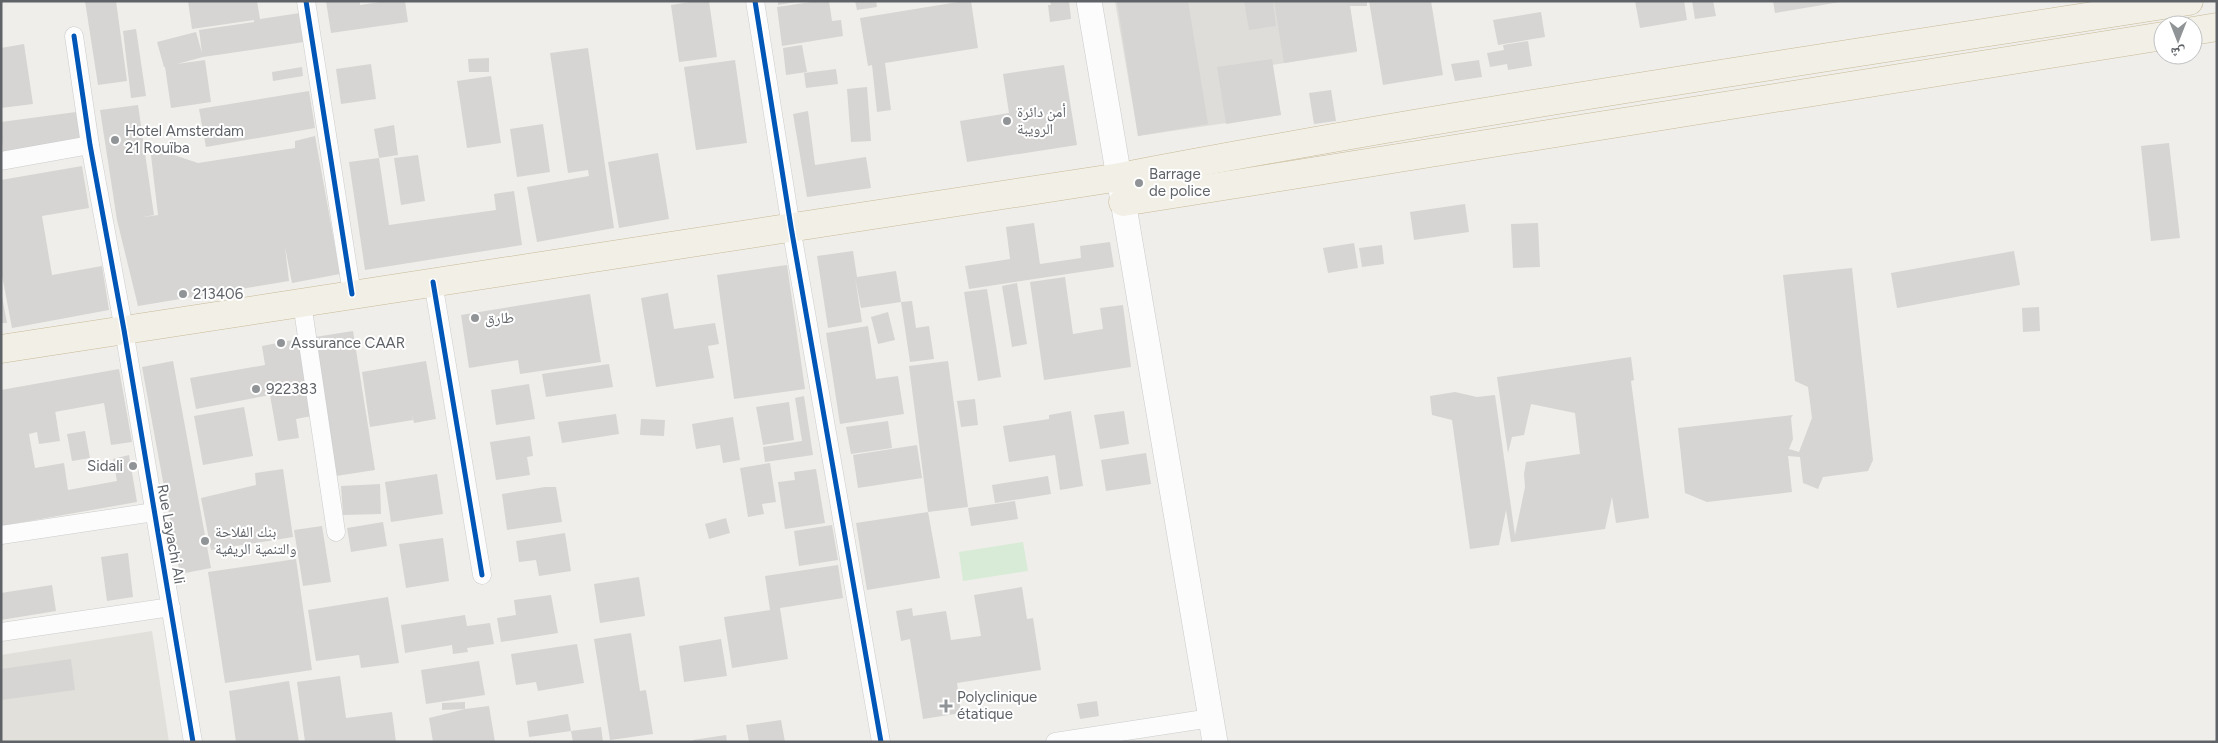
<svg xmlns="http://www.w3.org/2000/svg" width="2218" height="743" font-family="Figtree,'Noto Naskh Arabic',sans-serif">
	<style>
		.industrial { fill: #dfddda }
		.education { fill: #e2e0da }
		.green { fill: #d8ebd6 }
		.building { fill: #d6d5d3 }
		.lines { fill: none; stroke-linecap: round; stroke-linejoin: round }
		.minor-casing { stroke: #cbcccc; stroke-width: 19 }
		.secondary-casing { stroke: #cacacb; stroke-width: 26 }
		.trunk-casing { stroke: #c8b996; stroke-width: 29 }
		.minor { stroke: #fdfcfc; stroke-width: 18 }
		.secondary { stroke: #fdfcfc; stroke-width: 25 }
		.trunk { stroke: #f2f0e6; stroke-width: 28 }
		.cycleway-casing { stroke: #fff; stroke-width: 8 }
		.cycleway { stroke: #0057b8; stroke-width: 5 }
		.poi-dot { fill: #919496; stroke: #fff; stroke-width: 2 }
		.labels { text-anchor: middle; stroke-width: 4; stroke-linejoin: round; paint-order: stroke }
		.poi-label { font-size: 15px; fill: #5f6368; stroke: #fff; text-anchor: start }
		.street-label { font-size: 15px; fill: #5f6368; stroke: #fff }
	</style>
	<rect width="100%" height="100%" fill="#efeeea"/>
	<!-- industrial -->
	<polygon class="industrial" points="1115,1 1349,1 1357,52 1272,65 1281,115 1138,136"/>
	<!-- education -->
	<polygon class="education" points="152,631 169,742 1,742 1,655"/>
	<!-- green -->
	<polygon class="green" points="1023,542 1028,571 963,581 959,552"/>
	<!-- building -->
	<g class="building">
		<polygon points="85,1 116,1 127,81 98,85"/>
		<polygon points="188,1 257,1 260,19 300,13 304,42 203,57 177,64 205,60 211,102 171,108 165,67 164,67 157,42 196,32 202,53 199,30 254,22 254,20 192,29"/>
		<polygon points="326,1 360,1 360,5 387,1 405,1 408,22 331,33"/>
		<polygon points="696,1 709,1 717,57 679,62 671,5"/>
		<polygon points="778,1 796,1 796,2 778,5"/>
		<polygon points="818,1 829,1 832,21 841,20 843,36 782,46 777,7"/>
		<polygon points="855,1 876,1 877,7 857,10"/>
		<polygon points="964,1 971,1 978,48 885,63 891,110 877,112 872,65 868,66 860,18"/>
		<polygon points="1050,1 1069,1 1071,19 1050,22 1048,5 1051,5"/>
		<polygon points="1117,1 1188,1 1208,124 1138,136"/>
		<polygon points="1244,1 1273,1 1276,26 1249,30"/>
		<polygon points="1274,1 1367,1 1367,6 1350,6 1357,51 1284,63"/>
		<polygon points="1369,1 1431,1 1443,75 1383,85"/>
		<polygon points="1635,1 1684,1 1687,20 1640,28"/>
		<polygon points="1692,1 1713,1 1716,16 1695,19"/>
		<polygon points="1773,1 1840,1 1840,2 1775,13"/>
		<polygon points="1541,12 1545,37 1498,45 1493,20"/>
		<polygon points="136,29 146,96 131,98 123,31"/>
		<polygon points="1528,41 1532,66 1508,70 1507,64 1490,67 1487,53 1504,50 1503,45"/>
		<polygon points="24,44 33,104 1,108 1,48"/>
		<polygon points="802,45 807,72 786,75 783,48"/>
		<polygon points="588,48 614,228 537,242 527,187 589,176 588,170 568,173 550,53"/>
		<polygon points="489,58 489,72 469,72 468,59"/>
		<polygon points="1272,59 1281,115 1226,124 1217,67"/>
		<polygon points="735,60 747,143 696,150 684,67"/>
		<polygon points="1479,60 1482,77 1455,81 1451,64"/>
		<polygon points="371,64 376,99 341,104 336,69"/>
		<polygon points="1064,65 1077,145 967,162 960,121 1009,113 1003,74"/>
		<polygon points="302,67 303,76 273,81 272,72"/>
		<polygon points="836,69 838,84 806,88 804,73"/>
		<polygon points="491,76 501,143 467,148 457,81"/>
		<polygon points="867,87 871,141 851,142 847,89"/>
		<polygon points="1331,90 1336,121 1314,124 1309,93"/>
		<polygon points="309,91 315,128 206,147 199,109"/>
		<polygon points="138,105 154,215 144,217 158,215 150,147 198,163 295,148 295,141 315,136 340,274 292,283 285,247 289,281 138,306 117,220 100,110"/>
		<polygon points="808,111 815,165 866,157 871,188 807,197 793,114"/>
		<polygon points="76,112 81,144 3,155 1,122"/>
		<polygon points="543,124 550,172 517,177 510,129"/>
		<polygon points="394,125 398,155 379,158 389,225 496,210 494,194 514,191 522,245 365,270 349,162 379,158 374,129"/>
		<polygon points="2169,143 2180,238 2151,241 2141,146"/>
		<polygon points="658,153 669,219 619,228 608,162"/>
		<polygon points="418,155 425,201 401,205 394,158"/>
		<polygon points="82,166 89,208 42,216 52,275 102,266 109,310 12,328 1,270 1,180"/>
		<polygon points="1465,204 1469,232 1414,240 1410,212"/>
		<polygon points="1034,223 1040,264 1081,258 1080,246 1110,242 1114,267 969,289 965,266 1010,259 1006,227"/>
		<polygon points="1538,223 1540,267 1513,268 1511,224"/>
		<polygon points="1354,243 1358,268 1328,273 1323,248"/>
		<polygon points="1382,245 1384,264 1362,267 1359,248"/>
		<polygon points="853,251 857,277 896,271 901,302 861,308 855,277 862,322 828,328 817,256"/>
		<polygon points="2014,251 2020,285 1897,308 1891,273"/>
		<polygon points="787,265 805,389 734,399 717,275"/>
		<polygon points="1852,268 1873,460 1868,471 1823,477 1818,489 1803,483 1800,457 1788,456 1792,492 1707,502 1685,493 1678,428 1793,415 1791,418 1793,439 1789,449 1799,452 1812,418 1808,387 1795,381 1783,275"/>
		<polygon points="1065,277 1073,334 1103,329 1100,308 1123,305 1131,367 1044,380 1030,282"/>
		<polygon points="1017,283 1027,344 1012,347 1002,286"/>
		<polygon points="987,289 1001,377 978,381 964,292"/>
		<polygon points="1,291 7,323 1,323"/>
		<polygon points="668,293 674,329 715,323 719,344 708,346 714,378 656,387 641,298"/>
		<polygon points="590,294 601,362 520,374 518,360 469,368 461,315"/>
		<polygon points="912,301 916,328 929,326 934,359 910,362 901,302"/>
		<polygon points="2039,307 2040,331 2023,332 2022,308"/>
		<polygon points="888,312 895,340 878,344 871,317"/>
		<polygon points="868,326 876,379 898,376 904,414 840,424 826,333"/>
		<polygon points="353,331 375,470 336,476 315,337"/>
		<polygon points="298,339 312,416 296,419 299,438 278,441 270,395 196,409 190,378 265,365 262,346"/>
		<polygon points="1631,357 1634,380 1631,381 1649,518 1616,523 1612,497 1605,529 1511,542 1506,510 1499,545 1470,549 1452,420 1432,415 1430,396 1455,392 1477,397 1495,395 1515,535 1525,487 1524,474 1526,462 1580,454 1575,413 1531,404 1524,435 1512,437 1508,453 1497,377"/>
		<polygon points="173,361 211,568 180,574 142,367"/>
		<polygon points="426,361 436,419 414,423 412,414 413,420 370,427 362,372"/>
		<polygon points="948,361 968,507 928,512 909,366"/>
		<polygon points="609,364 613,387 546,397 542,374"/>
		<polygon points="119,369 132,442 111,445 104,403 55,412 53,398 60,441 39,444 37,432 29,434 35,468 64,463 68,490 117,481 113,459 129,455 137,502 1,526 1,390"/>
		<polygon points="529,384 535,419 496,425 491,390"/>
		<polygon points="804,396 813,455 765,462 763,447 802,441 795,398"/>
		<polygon points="975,399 978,425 961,427 957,401"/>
		<polygon points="789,402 794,440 763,445 756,407"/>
		<polygon points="244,407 253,456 203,465 194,416"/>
		<polygon points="1071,411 1083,486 1060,490 1055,455 1009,462 1003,426 1049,419 1049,415"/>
		<polygon points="1124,411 1129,444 1100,449 1094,415"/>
		<polygon points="616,414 619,434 562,443 558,422"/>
		<polygon points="733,417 740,460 723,463 720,445 696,449 692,424"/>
		<polygon points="641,419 665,420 664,436 640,435"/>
		<polygon points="888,421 892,448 851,454 846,427"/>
		<polygon points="85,431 90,458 72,461 67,434"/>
		<polygon points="530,436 533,456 527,457 530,475 496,480 490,442"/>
		<polygon points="917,445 922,478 858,488 853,455"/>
		<polygon points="1146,453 1151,484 1106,491 1101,460"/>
		<polygon points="770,463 776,502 762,504 764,514 748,517 740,468"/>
		<polygon points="283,469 293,537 211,550 201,498 256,485 255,473"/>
		<polygon points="816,469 825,523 785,529 778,482 795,480 794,472"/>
		<polygon points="437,474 443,514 391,522 385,482"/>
		<polygon points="1048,476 1051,494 995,503 992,485"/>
		<polygon points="380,484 381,514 343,515 341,486"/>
		<polygon points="545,487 556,487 562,522 507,530 502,494"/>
		<polygon points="1015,501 1018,519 971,526 968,508"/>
		<polygon points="928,512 940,578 867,590 856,523"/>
		<polygon points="726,518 730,533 709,539 705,524"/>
		<polygon points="383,522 387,546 351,552 347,528"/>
		<polygon points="832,525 838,560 799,566 794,531"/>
		<polygon points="322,526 331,582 303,586 294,530"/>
		<polygon points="565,533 571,571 539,576 536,560 519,562 516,541"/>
		<polygon points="443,538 449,581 406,588 399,544"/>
		<polygon points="128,553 133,597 107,601 101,557"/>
		<polygon points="296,559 312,670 225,683 208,572"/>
		<polygon points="838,565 843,598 780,608 788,659 732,668 724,617 770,610 765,576"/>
		<polygon points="639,577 645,616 600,623 594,584"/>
		<polygon points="52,585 56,611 1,620 1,593"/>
		<polygon points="1022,587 1027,619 1033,618 1041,670 957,683 961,713 923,719 910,639 901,641 896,611 912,608 913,616 946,611 951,640 981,636 974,595"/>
		<polygon points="551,595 558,633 501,642 497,618 516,615 514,600"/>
		<polygon points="388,597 399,663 361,668 359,655 316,661 308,610"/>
		<polygon points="465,615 467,626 490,623 494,644 467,648 468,652 453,654 452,645 405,653 401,625"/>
		<polygon points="631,633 640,691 646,690 653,734 610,740 594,639"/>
		<polygon points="721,639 727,676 684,682 679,646"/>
		<polygon points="577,644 584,683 538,691 536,682 516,685 511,654"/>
		<polygon points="71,659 75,690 1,700 1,669"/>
		<polygon points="479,661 485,695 426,704 421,670"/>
		<polygon points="340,676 346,718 392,712 396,742 305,742 297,682"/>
		<polygon points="289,681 299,742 236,742 229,691"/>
		<polygon points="1097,701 1099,716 1080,719 1077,704"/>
		<polygon points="465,702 465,709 489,706 495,742 433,742 429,718 465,709 442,710 442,703"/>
		<polygon points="568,714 571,731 529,737 527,721"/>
		<polygon points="781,720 785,742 749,742 746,725"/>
		<polygon points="601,727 603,742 573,742 571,731"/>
		<polygon points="726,735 727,742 693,742 693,740"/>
	</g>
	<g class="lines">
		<defs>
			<g id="minor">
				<polyline points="306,1 352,294"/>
				<polyline points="755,1 791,227 881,742"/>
				<polyline points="74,36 90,145 124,330 193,742"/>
				<polyline points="1,161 90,145"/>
				<polyline points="433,282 482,575"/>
				<polyline points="302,303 336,532"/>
				<polyline points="1,535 154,512"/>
				<polyline points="1,632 171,607"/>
				<polyline points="1055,742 1211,718"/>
			</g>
			<polyline id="secondary" points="1089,1 1215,742"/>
			<g id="trunk">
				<polyline points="2193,31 2217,27"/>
				<polyline points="1123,202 2163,36"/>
				<path d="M1,349l1119,-172c355,-68 712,-120 1069,-176"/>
			</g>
		</defs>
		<!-- minor casing -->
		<use href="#minor" class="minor-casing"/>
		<!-- secondary casing -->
		<use href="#secondary" class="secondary-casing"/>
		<!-- trunk casing -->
		<use href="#trunk" class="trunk-casing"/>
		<!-- minor -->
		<use href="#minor" class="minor"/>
		<!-- secondary -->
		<use href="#secondary" class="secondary"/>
		<!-- trunk -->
		<use href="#trunk" class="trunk"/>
		<defs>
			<g id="cycleway">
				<polyline points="306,1 352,294"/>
				<polyline points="755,1 791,227 881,742"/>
				<polyline points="74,36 90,145 124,330 193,742"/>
				<polyline points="433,282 482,575"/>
			</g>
		</defs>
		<!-- cycleway casing -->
		<use href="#cycleway" class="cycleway-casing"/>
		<!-- cycleway -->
		<use href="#cycleway" class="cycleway"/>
	</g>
	<!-- markers -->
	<g class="poi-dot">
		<circle cx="1007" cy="121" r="5"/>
		<circle cx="115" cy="140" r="5"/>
		<circle cx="1139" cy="183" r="5"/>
		<circle cx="183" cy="294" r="5"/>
		<circle cx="475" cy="318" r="5"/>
		<circle cx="281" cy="343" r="5"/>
		<circle cx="256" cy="389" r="5"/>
		<circle cx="133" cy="466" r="5"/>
		<circle cx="205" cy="541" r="5"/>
		<path d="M943.5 698.5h5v5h5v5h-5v5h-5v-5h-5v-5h5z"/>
	</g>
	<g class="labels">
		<!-- poi labels -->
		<g class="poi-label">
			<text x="1017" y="117">أمن دائرة<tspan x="1017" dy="17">الرويبة</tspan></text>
			<text x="125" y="136">Hotel Amsterdam<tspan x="125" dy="17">21 Rouïba</tspan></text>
			<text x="1149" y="179">Barrage<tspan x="1149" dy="17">de police</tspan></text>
			<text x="193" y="299">213406</text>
			<text x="485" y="323">طارق</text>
			<text x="291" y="348">Assurance CAAR</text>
			<text x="266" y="394">922383</text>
			<text x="123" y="471" text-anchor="end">Sidali</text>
			<text x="215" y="537">بنك الفلاحة<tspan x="215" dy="17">والتنمية الريفية</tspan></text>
			<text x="957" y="702">Polyclinique<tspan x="957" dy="17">étatique</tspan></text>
		</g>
		<!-- street labels -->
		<g class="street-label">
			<text transform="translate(171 534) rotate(80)" y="5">Rue Layachi Ali</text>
		</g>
	</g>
	<!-- border -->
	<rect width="2218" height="743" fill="none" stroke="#5f6368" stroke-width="5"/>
	<!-- north arrow -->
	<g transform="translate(2178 40) rotate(180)"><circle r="24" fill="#ffffff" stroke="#bfc1c3"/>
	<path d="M0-4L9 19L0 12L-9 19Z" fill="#919496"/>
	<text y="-8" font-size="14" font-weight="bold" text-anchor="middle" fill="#5f6368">ش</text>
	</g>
</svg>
